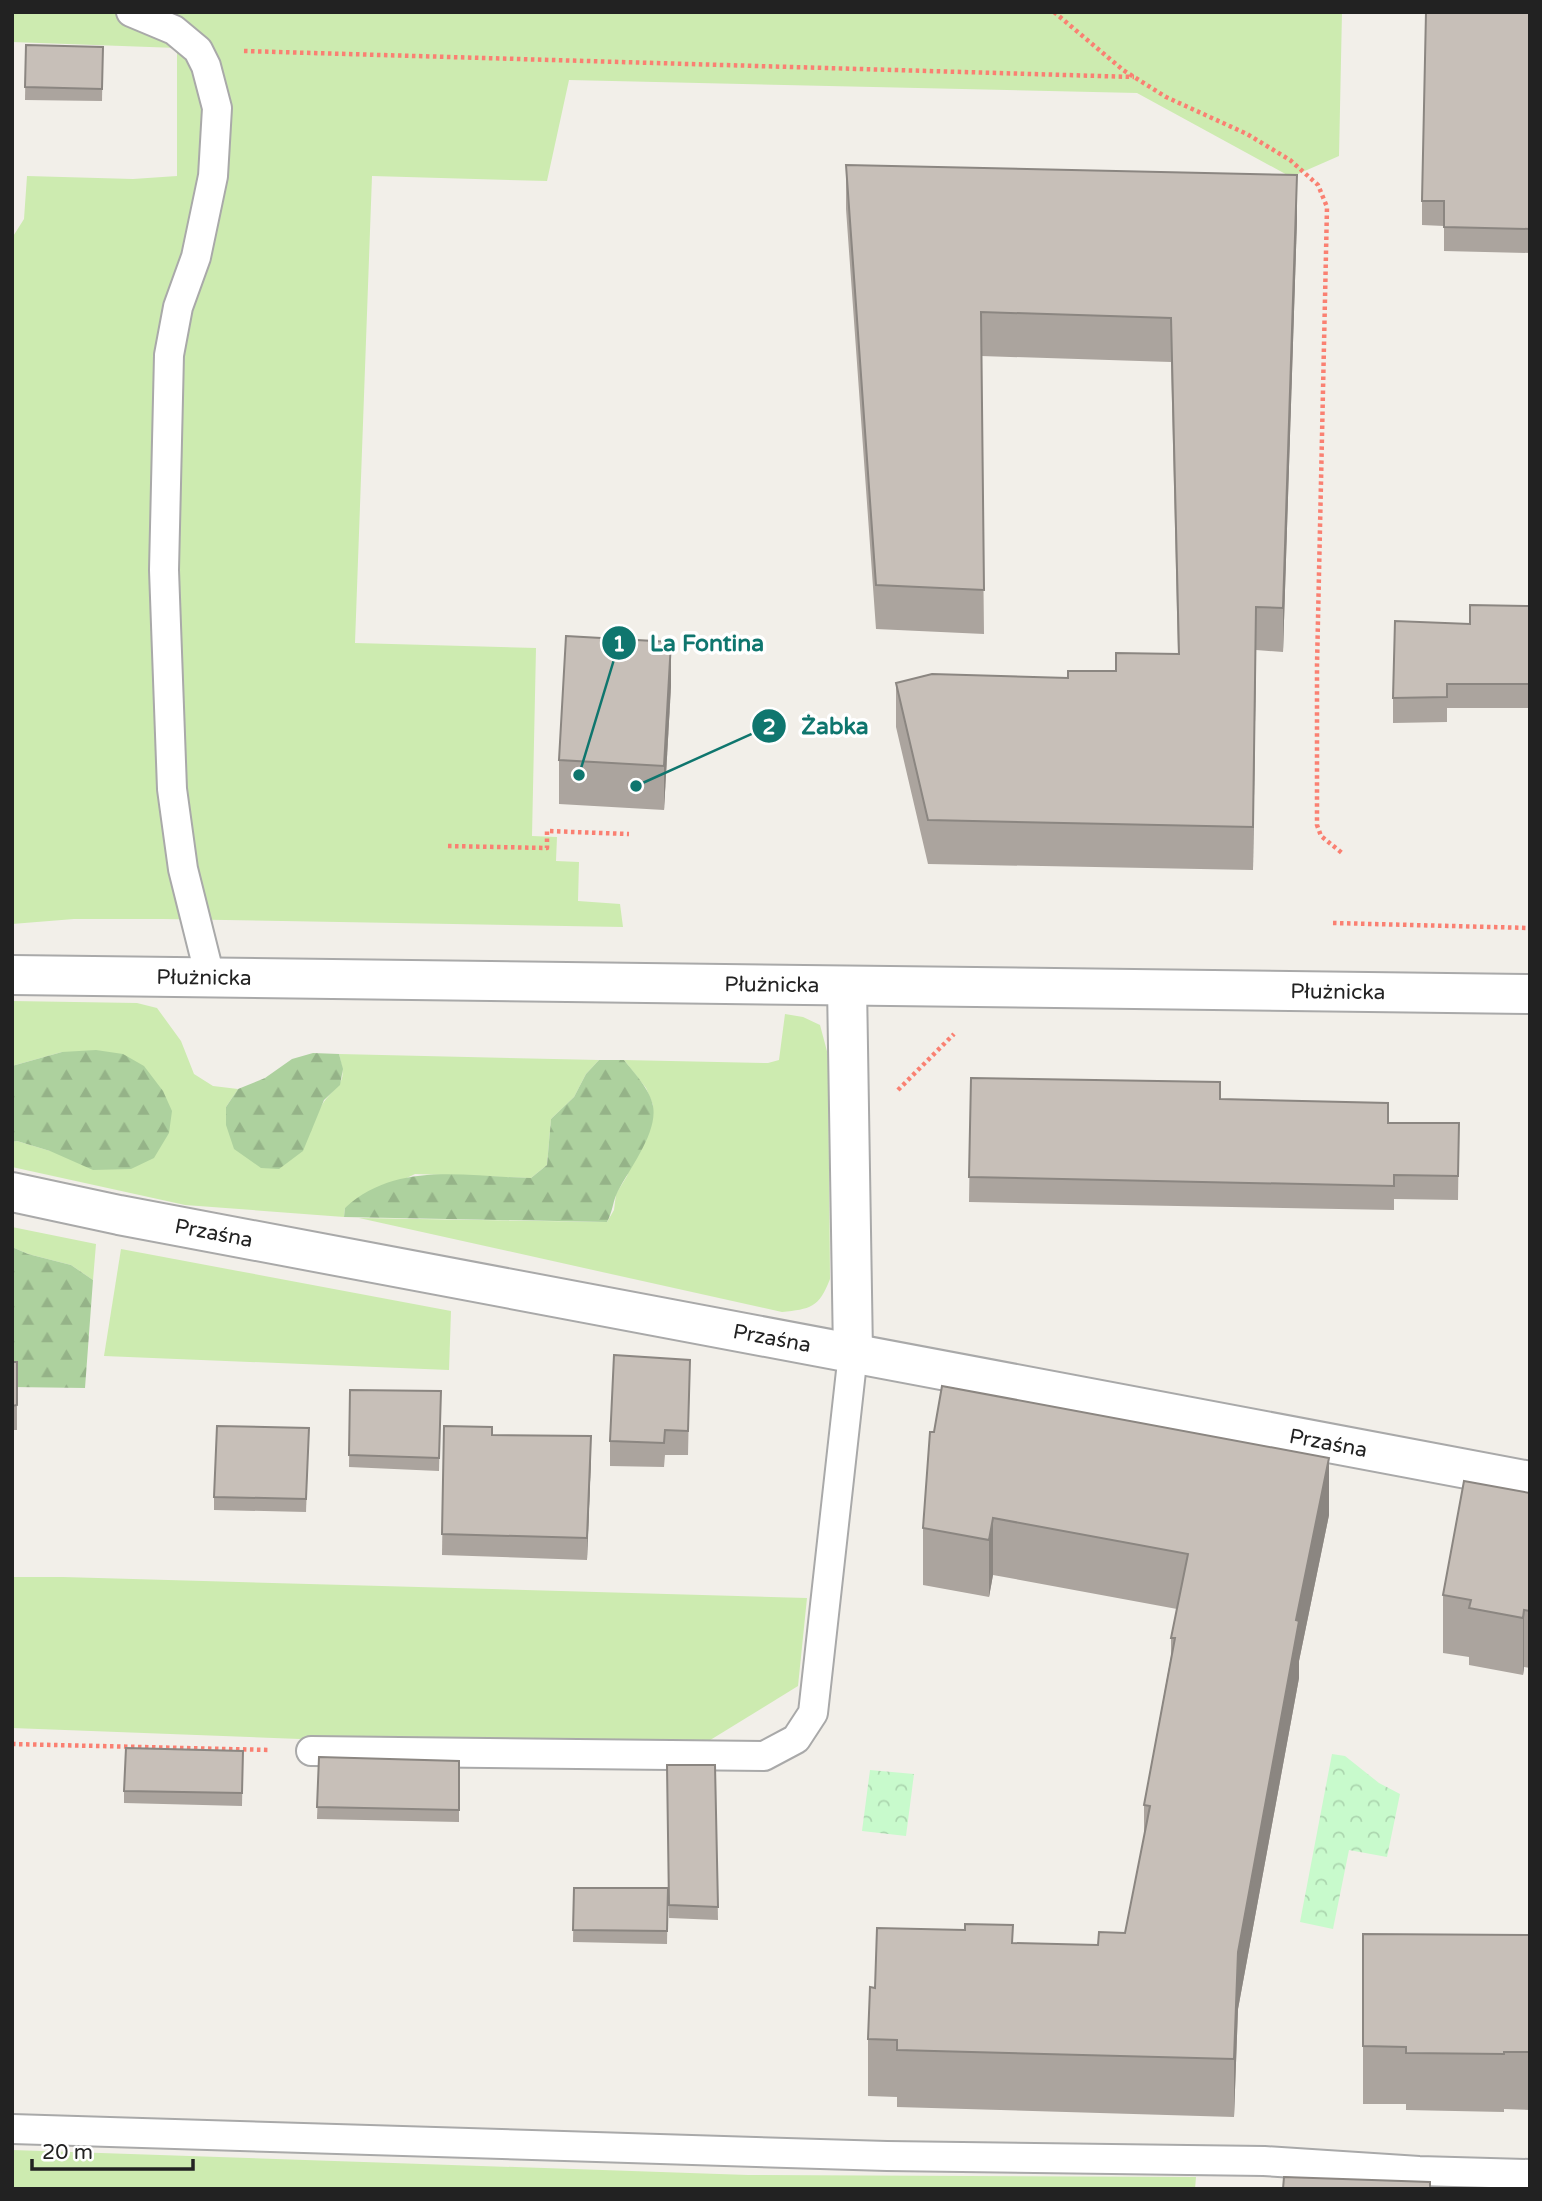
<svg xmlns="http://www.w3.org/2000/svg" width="1542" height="2201" font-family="'Varela Round',sans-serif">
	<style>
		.grass { fill: #cdebb0 }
		.forest { fill: url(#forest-firs) }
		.park { fill: url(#park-crowns) }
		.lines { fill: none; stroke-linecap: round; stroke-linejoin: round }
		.lane-casing { stroke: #a9a9a9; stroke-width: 32 }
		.street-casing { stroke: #a9a9a9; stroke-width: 42 }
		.path { stroke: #fa8072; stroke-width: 4.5; stroke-dasharray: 3.5 3.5; stroke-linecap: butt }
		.lane { stroke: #fff; stroke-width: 28 }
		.street { stroke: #fff; stroke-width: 38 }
		.wall { fill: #aba49e }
		.shaded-wall { fill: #8b8681 }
		.building { fill: #c7bfb8; stroke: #8b8681; stroke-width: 2 }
		.labels { text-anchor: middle; stroke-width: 7; stroke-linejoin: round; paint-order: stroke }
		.street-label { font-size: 21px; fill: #222; stroke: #fff }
		.leader { fill: none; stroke: #0f766e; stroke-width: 2.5 }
		.callout-dot { fill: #0f766e; stroke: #fff; stroke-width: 2.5 }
		.mark-label { font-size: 21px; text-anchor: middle; font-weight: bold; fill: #fff }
		.callout-label { font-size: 23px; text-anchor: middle; font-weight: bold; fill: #0f766e; stroke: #fff; stroke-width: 7; stroke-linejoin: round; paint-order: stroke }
	</style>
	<defs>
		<pattern id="forest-firs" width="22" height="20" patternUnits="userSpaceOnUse" patternTransform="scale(1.75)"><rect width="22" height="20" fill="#add19e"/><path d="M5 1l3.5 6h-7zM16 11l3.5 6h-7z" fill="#95b388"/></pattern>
		<pattern id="park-crowns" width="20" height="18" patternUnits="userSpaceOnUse" patternTransform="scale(1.75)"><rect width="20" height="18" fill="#c8facc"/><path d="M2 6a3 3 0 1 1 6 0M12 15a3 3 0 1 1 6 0" fill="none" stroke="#acd6af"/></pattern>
	</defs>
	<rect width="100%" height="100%" fill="#f2efe9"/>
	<!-- grass -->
	<g class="grass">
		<polygon points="12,12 1342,12 1339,156 1291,177 1137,93 569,80 547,181 372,176 355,643 536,648 532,836 557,837 556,861 579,862 578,901 620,904 623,927 163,919 74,919 12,924 12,238 24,219 27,176 133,179 177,176 177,48 12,42"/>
		<path d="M12,1001l125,2 20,5 24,33 13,33 19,12 25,3 -12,18 87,17c4,-8 7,-18 13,-25 17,-20 20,-17 13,-45l260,6 -13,14 -12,23 -23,22 -4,46 -16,13 -116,-4 -70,34 -1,9 -159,-12 -173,-38v-25l5,-1 33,10 12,-99 -50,14z"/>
		<path d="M785,1014l18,3 17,8 8,30 2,224c-11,29 -20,30 -48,33l-423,-94 248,4 7,-12 2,-16 11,-18 26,-71 -7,-17 -22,-28 144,3 11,-3z"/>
		<polygon points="12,1227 96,1244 93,1280 71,1265 28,1254 12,1247"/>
		<polygon points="121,1249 451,1311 449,1370 104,1356"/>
		<polygon points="12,1577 63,1577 807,1598 798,1686 707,1742 300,1739 12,1728"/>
		<polygon points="12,2150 748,2175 1196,2177 1195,2189 12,2189"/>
	</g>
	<!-- forest -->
	<g class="forest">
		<polygon points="96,1050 123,1054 144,1066 163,1091 172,1111 169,1133 154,1158 131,1169 93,1170 50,1151 17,1141 12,1142 12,1066 62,1052"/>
		<polygon points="313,1053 339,1054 343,1069 340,1085 324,1100 303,1151 279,1169 261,1168 234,1149 226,1125 226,1107 238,1089 265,1078 292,1059"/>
		<path d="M599,1060h25c10,13 26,29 29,46 5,26 -23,62 -35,85 -5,9 -5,20 -11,31l-263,-5 1,-9c52,-48 121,-31 186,-30l16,-13 4,-46 23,-22 12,-23z"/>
		<polygon points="12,1247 28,1254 71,1265 93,1280 85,1388 12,1387"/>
	</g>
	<!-- park -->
	<g class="park">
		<polygon points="1332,1754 1345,1756 1379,1783 1400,1794 1387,1857 1349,1850 1333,1929 1300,1922"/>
		<polygon points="870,1770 914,1774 906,1836 862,1831"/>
	</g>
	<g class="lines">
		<defs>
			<g id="lane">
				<polyline points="131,12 174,30 198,50 206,66 217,108 213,176 196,257 178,307 169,355 164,570 172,789 183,869 210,977"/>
				<polyline points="311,1751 764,1756 796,1739 813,1713 853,1353"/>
				<polyline points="12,2129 887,2156 1264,2161 1419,2171 1530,2174"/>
			</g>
			<g id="street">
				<path id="s1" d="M12,975l1518,19"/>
				<polyline points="847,986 853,1353"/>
				<path id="s2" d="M12,1192l107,23 1411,266"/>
			</g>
		</defs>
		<!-- lane casing -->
		<use href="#lane" class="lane-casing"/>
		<!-- street casing -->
		<use href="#street" class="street-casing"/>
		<!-- path -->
		<g class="path">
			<polyline points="1054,12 1123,70 1166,97 1247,134 1290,160 1318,185 1327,207 1317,665 1317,825 1321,836 1342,853"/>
			<polyline points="244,51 1134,77"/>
			<polyline points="448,846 547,848 547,831 629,834"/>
			<polyline points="1333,923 1530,928"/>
			<polyline points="898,1090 954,1034"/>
			<polyline points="12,1744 270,1750"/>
		</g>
		<!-- lane -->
		<use href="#lane" class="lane"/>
		<!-- street -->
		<use href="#street" class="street"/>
	</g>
	<!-- wall -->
	<g class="wall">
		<polygon points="1530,12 1530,253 1444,251 1444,226 1422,225 1422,201"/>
		<polygon points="26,45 103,47 102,101 25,100"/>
		<polygon points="846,165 1297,219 1283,652 1256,650 1253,870 928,864 896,727 896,683 1068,678 1116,671 1178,654 1171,362 981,356 984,634 876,629 846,209"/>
		<polygon points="1530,606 1530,708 1447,708 1447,722 1393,723 1393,698 1470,624"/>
		<polygon points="671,686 664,810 559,804 559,760"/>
		<polygon points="971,1078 1220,1099 1388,1123 1459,1123 1458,1200 1394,1199 1394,1210 969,1202"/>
		<polygon points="690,1360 688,1455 665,1455 664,1467 610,1466 610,1441"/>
		<rect x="12" y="1362" width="5" height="68"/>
		<polygon points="350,1390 441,1391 439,1471 349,1467"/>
		<polygon points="444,1426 492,1435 591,1457 587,1560 442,1555"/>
		<polygon points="309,1428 306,1512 214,1510 214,1497"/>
		<polygon points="930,1432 1329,1515 1299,1661 1299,1678 1238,2009 1234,2117 897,2107 897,2097 868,2096 868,2039 875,1988 1013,1943 1098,1945 1125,1933 1144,1839 1144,1805 1171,1656 1171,1638 1177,1609 993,1575 989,1597 923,1585 923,1528"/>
		<polygon points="1530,1493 1530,1668 1524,1667 1523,1675 1469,1665 1469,1657 1443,1653 1443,1595"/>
		<polygon points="243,1751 242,1806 124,1803 124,1791"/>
		<polygon points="319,1757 459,1761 459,1822 317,1819"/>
		<polygon points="667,1765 715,1765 718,1920 669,1918"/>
		<polygon points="574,1888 668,1888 667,1944 573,1942"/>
		<polygon points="1363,1934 1530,1935 1530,2110 1504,2109 1504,2112 1406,2110 1406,2104 1363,2104"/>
	</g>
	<!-- shaded-wall -->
	<g class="shaded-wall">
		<polygon points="1297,175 1297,219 1283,652 1283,608"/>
		<polygon points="1256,607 1256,650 1253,870 1253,827"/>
		<polygon points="671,642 671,686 664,810 664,766"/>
		<polygon points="591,1436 591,1457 587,1560 587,1538"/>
		<polygon points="1329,1458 1329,1515 1299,1661 1299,1678 1238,2009 1234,2117 1234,2059 1238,1952 1296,1620"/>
		<polygon points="993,1518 993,1575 989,1597 989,1540"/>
		<polygon points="1524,1610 1524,1667 1523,1675 1523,1618"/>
	</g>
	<!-- building -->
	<g class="building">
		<polygon points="1426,12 1530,12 1530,229 1444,227 1444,201 1422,201"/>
		<polygon points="26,45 103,47 102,89 25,87"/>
		<polygon points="846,165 1297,175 1283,608 1256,607 1253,827 928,820 896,683 932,674 1068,678 1068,671 1116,671 1116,653 1179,654 1171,318 981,312 984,590 876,585"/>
		<polygon points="1470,605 1530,606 1530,684 1447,684 1447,697 1393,698 1395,621 1470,624"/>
		<polygon points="566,636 671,642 664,766 559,760"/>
		<polygon points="971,1078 1220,1082 1220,1099 1388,1103 1388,1123 1459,1123 1458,1176 1394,1175 1394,1186 969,1177"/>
		<polygon points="614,1355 690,1360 688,1431 665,1430 664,1443 610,1441"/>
		<polygon points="12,1362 17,1362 17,1405 12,1406"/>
		<polygon points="942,1386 1329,1458 1296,1620 1299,1621 1238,1952 1234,2059 897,2050 897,2040 868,2039 870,1987 875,1988 877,1928 965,1930 965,1924 1013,1925 1012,1943 1098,1945 1099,1932 1125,1933 1150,1806 1144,1805 1175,1638 1171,1638 1188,1554 993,1518 989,1540 923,1528 930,1432 934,1432"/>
		<polygon points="350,1390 441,1391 439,1458 349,1455"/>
		<polygon points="217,1426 309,1428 306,1499 214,1497"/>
		<polygon points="444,1426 492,1427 492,1435 591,1436 587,1538 442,1534"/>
		<polygon points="1464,1481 1530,1493 1530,1611 1524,1610 1523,1618 1469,1608 1471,1600 1443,1595"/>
		<polygon points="126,1748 243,1751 242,1793 124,1791"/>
		<polygon points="319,1757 459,1761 459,1810 317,1807"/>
		<polygon points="667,1765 715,1765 718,1907 669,1905"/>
		<polygon points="574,1888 668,1888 667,1931 573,1930"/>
		<polygon points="1363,1934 1530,1935 1530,2052 1504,2052 1504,2054 1406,2053 1406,2047 1363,2046"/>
		<polygon points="1284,2177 1430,2182 1430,2189 1283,2189"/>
	</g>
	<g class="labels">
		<!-- street labels -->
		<g class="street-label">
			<text dy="7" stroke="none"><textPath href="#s1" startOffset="192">Płużnicka</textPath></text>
			<text dy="7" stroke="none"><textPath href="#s1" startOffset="760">Płużnicka</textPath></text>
			<text dy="7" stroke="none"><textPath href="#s1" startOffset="1326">Płużnicka</textPath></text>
			<text dy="7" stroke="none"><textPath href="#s2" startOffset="206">Przaśna</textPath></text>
			<text dy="7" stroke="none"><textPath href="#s2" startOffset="774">Przaśna</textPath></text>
			<text dy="7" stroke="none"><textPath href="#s2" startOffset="1340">Przaśna</textPath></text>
		</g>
	</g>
	<!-- callouts -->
	<path class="leader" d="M579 775L619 643M636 786L769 726"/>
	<g class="callout-dot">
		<circle cx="579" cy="775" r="7"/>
		<circle cx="636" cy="786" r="7"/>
		<circle cx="619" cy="643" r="18"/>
		<circle cx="769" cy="726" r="18"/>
	</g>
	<g class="mark-label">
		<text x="619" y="651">1</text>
		<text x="769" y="734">2</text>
	</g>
	<g class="callout-label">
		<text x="707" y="651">La Fontina</text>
		<text x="835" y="734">Żabka</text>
	</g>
	<!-- border -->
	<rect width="1542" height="2201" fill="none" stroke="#222222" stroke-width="28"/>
	<!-- scale -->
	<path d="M32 2159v10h161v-10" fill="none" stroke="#222222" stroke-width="3.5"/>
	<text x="42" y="2159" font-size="21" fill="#222222" stroke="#ffffff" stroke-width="5" paint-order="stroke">20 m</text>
</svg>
